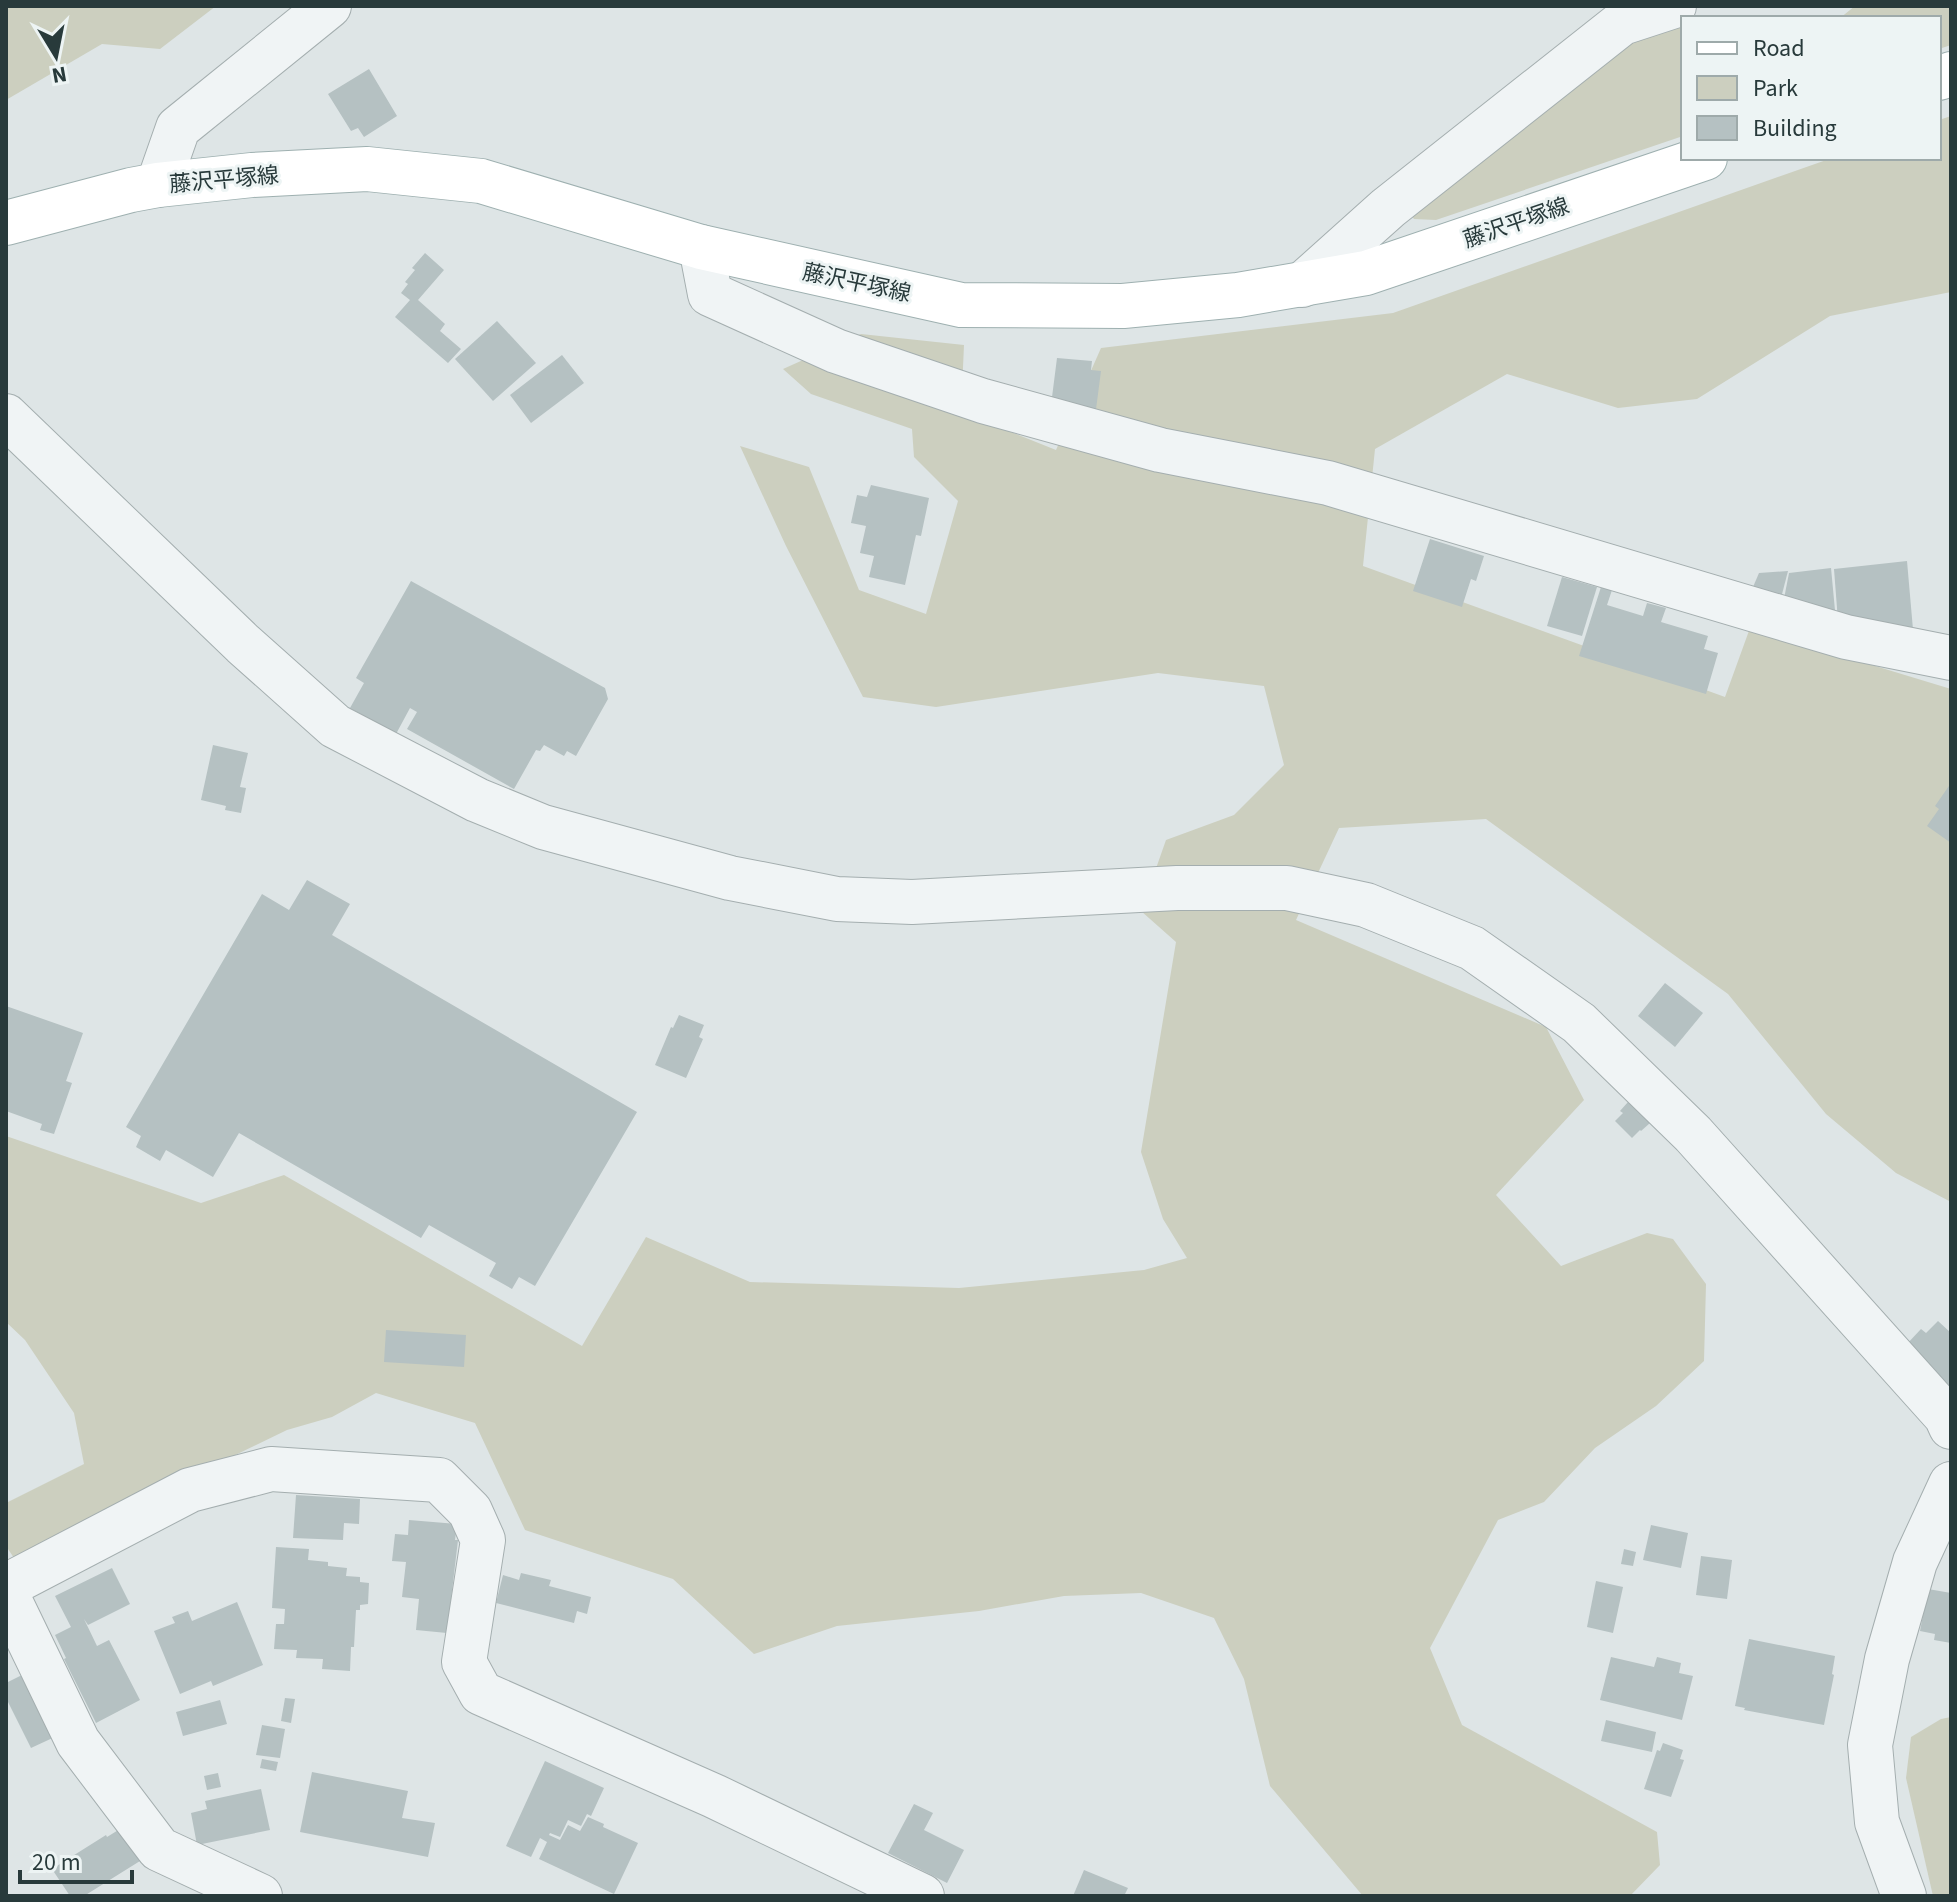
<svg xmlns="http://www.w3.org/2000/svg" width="1957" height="1902" font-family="'Source Sans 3','Noto Sans JP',sans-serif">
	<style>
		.green { fill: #cccfbf }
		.building { fill: #b5c1c2 }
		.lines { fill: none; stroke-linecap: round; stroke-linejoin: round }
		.minor-casing { stroke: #a4aeaf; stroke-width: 46 }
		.major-casing { stroke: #9eb0b0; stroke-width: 46 }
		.minor { stroke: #f0f4f5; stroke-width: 44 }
		.major { stroke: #fff; stroke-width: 44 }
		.labels { text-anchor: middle; stroke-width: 6; stroke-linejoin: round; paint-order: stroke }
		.street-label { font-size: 22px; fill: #283a3b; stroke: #edf4f4 }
	</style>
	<rect width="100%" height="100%" fill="#dee5e6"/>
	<!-- green -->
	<g class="green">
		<polygon points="6,6 216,6 160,49 102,44 6,100"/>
		<polygon points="1855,6 1951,6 1951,45 1939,49 1939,18 1840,18"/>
		<polygon points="1683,26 1683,136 1436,220 1414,219 1405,207 1608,47"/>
		<polygon points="1951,116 1951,292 1830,316 1697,399 1618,408 1507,374 1375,449 1363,566 1725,697 1750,628 1951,689 1951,1202 1896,1173 1826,1114 1728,994 1486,819 1339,828 1296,920 1546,1027 1584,1100 1496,1195 1561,1266 1647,1233 1673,1239 1706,1284 1704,1361 1656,1406 1595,1448 1544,1502 1498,1520 1430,1648 1462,1725 1657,1832 1660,1865 1630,1896 1363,1896 1270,1786 1244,1679 1214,1618 1141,1593 1064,1596 979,1611 837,1626 754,1654 673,1579 525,1530 475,1423 376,1393 332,1417 287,1430 16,1561 6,1546 6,1503 84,1464 74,1413 25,1340 6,1322 6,1136 201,1203 284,1175 582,1346 646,1237 750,1282 959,1288 1144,1270 1187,1258 1163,1219 1141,1152 1176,942 1141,911 1166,840 1234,815 1284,765 1264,686 1158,673 936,707 863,697 786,546 740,446 809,467 859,590 926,614 958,501 914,457 912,429 811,394 783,369 861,334 964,345 961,412 1056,450 1101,348 1393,313 1832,158 1939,158 1939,120"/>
		<polygon points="1951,1717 1951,1896 1933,1896 1906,1778 1911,1737 1941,1719"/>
	</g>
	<!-- building -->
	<g class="building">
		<polygon points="369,69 397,116 364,137 358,128 351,131 328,94"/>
		<polygon points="425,253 444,270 418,300 445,324 440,331 461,349 448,363 395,317 410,300 401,293 408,284 405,282 415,270 412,268"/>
		<polygon points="497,321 536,363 493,401 455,359"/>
		<polygon points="562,355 584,383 531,423 510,395"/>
		<polygon points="1057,358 1092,361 1091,370 1101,371 1095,417 1051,405"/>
		<polygon points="871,485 929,498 921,536 916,535 905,585 869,577 874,556 860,553 866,526 851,523 857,495 867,497"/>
		<polygon points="1430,539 1484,556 1476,581 1471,579 1462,607 1413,591"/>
		<polygon points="1907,561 1914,641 1838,621 1834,569"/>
		<polygon points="1831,568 1836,621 1782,609 1789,573"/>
		<polygon points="1788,571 1780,602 1750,594 1759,573"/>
		<polygon points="1562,577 1597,587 1582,636 1547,626"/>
		<polygon points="411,581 605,688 608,699 576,756 567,751 564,756 544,745 540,751 536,750 514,789 407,729 417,712 410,708 396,734 350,708 364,683 356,678"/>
		<polygon points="1601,587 1612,590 1607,605 1643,616 1647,603 1666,608 1661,622 1708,636 1704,649 1718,653 1706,694 1579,656"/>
		<polygon points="213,745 248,753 240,787 246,788 241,813 225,810 226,806 201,800"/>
		<polygon points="1951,783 1951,843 1927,826 1939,809 1935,806"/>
		<polygon points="307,880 350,904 332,935 637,1112 535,1286 519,1277 512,1289 489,1276 496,1263 429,1225 421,1238 239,1133 213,1177 166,1150 160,1161 136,1147 141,1136 126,1127 262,894 289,910"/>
		<polygon points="1665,983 1703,1013 1675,1047 1638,1016"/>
		<polygon points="6,1006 83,1033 66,1081 72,1083 54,1134 40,1130 42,1124 6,1111"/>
		<polygon points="679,1015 704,1025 699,1037 703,1039 686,1078 655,1065 671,1027 673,1028"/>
		<polygon points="1628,1102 1650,1123 1641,1131 1640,1130 1632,1138 1615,1121 1623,1113 1620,1111"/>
		<polygon points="1938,1321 1951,1333 1951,1387 1906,1345 1921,1329 1926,1333"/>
		<polygon points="386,1330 466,1335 464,1367 384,1362"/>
		<polygon points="296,1495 360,1499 359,1524 344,1523 343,1540 293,1538"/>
		<polygon points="409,1520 457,1524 455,1540 458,1540 447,1633 416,1630 419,1599 402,1597 406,1562 392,1561 395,1534 408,1535"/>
		<polygon points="1651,1525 1688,1533 1681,1568 1643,1560"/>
		<polygon points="276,1547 309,1549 308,1560 328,1562 328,1566 347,1568 346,1576 360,1577 360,1582 369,1583 368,1604 360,1605 360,1610 356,1610 354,1647 351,1647 350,1671 322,1669 323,1659 296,1658 297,1650 274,1649 276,1624 284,1624 285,1609 272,1608"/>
		<polygon points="1624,1549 1636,1552 1633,1566 1621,1564"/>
		<polygon points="1701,1556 1732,1560 1727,1599 1696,1595"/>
		<polygon points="112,1568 130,1604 88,1625 84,1619 97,1646 109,1640 140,1700 96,1723 64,1659 66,1658 55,1635 71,1627 55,1596"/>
		<polygon points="521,1573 551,1580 549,1586 591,1597 587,1614 577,1611 574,1623 496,1603 503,1575 519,1580"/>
		<polygon points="1596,1581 1623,1587 1613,1633 1587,1627"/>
		<polygon points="1928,1589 1951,1593 1951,1643 1934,1640 1935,1634 1920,1631"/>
		<polygon points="237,1602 263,1665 213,1686 211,1681 180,1694 154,1631 175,1623 172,1617 188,1611 192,1621"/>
		<polygon points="1749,1639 1835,1656 1832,1674 1834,1675 1824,1725 1744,1710 1745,1708 1735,1706"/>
		<polygon points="1611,1657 1654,1667 1657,1657 1681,1663 1679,1673 1693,1676 1682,1720 1600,1700"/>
		<polygon points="28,1672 59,1735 31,1748 6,1698 6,1683"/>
		<polygon points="285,1698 295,1699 291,1723 281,1721"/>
		<polygon points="220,1700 227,1724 183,1736 176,1712"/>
		<polygon points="1606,1720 1656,1732 1652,1752 1601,1741"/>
		<polygon points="262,1725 285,1729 280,1758 256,1755"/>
		<polygon points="1663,1743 1683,1750 1680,1759 1684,1760 1671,1797 1644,1789 1657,1750 1660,1751"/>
		<polygon points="262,1759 278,1762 276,1771 260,1768"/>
		<polygon points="545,1761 604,1788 591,1816 587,1814 581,1826 568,1820 560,1837 550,1833 549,1835 560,1840 568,1825 580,1831 588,1817 604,1824 603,1827 638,1843 614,1894 539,1859 547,1842 540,1838 531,1857 506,1846"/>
		<polygon points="312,1772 408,1791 402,1818 435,1823 428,1857 300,1832"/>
		<polygon points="218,1773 221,1787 207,1790 204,1776"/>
		<polygon points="261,1789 270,1830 197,1845 191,1813 207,1809 205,1801"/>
		<polygon points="914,1804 933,1813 924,1830 964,1850 947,1883 888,1853"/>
		<polygon points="120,1829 140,1861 84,1896 70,1896 52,1869 106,1835 107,1837"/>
		<polygon points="1084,1870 1128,1888 1124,1896 1073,1896"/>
	</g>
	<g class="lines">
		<defs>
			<g id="minor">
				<polyline points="158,185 178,128 329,6"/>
				<polyline points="701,247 710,294 836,351 983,401 1160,450 1328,483 1846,637 1951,658"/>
				<polyline points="1302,285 1388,208 1622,23 1674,6"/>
				<polyline points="6,416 243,644 335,726 477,800 543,827 730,878 837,899 912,902 1177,888 1287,888 1366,905 1472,948 1579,1023 1693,1134 1946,1416 1951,1427"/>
				<polyline points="6,1586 190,1490 271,1469 439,1480 470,1511 483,1540 464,1662 481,1693 714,1796 922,1896"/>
				<polyline points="6,1593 78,1742 159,1849 260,1896"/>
				<polyline points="1904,1896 1877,1822 1870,1745 1887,1659 1915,1562 1951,1484"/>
			</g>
			<g id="major">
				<polyline points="1939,78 1951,74"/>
				<polyline points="6,223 131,190 158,185 252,175 367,169 481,181 701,247 961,305 1123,306 1238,295 1366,273 1705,158"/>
			</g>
		</defs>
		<!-- minor casing -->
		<use href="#minor" class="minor-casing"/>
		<!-- major casing -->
		<use href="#major" class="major-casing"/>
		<!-- minor -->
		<use href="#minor" class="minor"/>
		<!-- major -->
		<use href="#major" class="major"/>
	</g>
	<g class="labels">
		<!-- street labels -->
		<g class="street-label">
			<text transform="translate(224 179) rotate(-5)" y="8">藤沢平塚線</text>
			<text transform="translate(1516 222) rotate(-19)" y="8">藤沢平塚線</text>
			<text transform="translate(857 282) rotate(12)" y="8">藤沢平塚線</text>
		</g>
	</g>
	<!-- border -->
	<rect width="1957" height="1902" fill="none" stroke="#283a3b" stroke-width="16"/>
	<!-- legend -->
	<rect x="1681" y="16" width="260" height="144" fill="#edf4f4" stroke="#9eaaaa" stroke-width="2"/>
	<rect x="1697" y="42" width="40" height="12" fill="#ffffff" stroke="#9eaaaa" stroke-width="2"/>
	<text x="1753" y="56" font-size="24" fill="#283a3b">Road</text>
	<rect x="1697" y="76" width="40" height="24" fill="#cccfbf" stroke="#9eaaaa" stroke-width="2"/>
	<text x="1753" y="96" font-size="24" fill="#283a3b">Park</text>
	<rect x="1697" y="116" width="40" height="24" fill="#b5c1c2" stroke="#9eaaaa" stroke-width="2"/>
	<text x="1753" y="136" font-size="24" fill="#283a3b">Building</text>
	<!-- north arrow -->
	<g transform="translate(56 56) rotate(170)" stroke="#edf4f4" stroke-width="6" paint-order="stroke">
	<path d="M0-6L14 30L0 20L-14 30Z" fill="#283a3b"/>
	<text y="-12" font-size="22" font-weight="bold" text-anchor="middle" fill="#283a3b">N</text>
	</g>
	<!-- scale -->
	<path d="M20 1870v12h112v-12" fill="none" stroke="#283a3b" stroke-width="4"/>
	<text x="32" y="1870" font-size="24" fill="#283a3b" stroke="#edf4f4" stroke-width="6" paint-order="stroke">20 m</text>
</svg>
